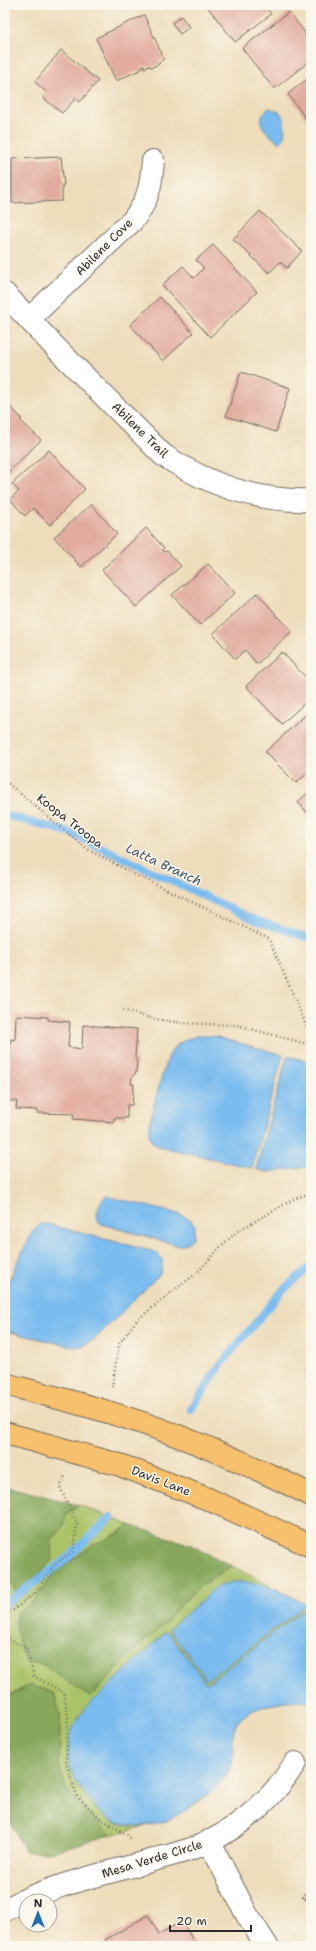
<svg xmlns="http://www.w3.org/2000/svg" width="316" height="1951" font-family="'Shantell Sans',sans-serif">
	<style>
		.green { fill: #aac267; stroke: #6a7649 }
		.forest { fill: #87a85c; stroke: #596a44 }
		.water { fill: #7abcef; stroke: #52748d }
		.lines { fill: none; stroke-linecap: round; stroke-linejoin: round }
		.stream { stroke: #7abcef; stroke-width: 8 }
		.building { fill: #e1ac9f }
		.minor-casing { stroke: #6f695d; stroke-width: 24 }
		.major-casing { stroke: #6f695d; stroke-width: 24 }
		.path { stroke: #6f695d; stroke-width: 2.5; stroke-dasharray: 1 3; stroke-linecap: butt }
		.minor { stroke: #fff; stroke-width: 22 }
		.major { stroke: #f7c06c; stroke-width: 22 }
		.labels { text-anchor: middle; stroke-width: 3; stroke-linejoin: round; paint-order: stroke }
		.street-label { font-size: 12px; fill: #2b2b2b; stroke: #fbf7ec }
		.water-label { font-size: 13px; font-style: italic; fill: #435666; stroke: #fbf7ec }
	</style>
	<rect width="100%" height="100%" fill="#fbf7ec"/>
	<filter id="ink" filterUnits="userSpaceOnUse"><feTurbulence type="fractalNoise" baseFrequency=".025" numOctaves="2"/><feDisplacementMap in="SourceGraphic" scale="8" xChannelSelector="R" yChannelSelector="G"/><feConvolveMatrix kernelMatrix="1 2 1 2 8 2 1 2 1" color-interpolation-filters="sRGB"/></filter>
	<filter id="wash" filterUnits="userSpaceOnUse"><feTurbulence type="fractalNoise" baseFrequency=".012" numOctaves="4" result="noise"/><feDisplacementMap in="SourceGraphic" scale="16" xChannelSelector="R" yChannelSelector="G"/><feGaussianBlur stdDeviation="0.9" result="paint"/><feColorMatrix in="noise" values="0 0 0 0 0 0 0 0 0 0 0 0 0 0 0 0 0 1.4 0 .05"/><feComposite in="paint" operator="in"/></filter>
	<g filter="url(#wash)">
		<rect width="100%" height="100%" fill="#edb"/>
		<!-- green -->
		<path class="green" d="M79,1505l51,20 -76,48 -21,30 -17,11c-1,12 4,36 10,48l17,2 47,32 19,-18 23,-27 33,-27 11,-15 24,-23 32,-20 58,30 21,13v93c-20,-4 -65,3 -76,23 -7,13 1,29 -4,42 -3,6 -8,12 -13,17 -30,33 -67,41 -108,51l-44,-46 -7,-23 1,-52 -30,-29 -25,13v-128l11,22 13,-7 23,-25 -1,-19 11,-13 4,-13z"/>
		<!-- forest -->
		<g class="forest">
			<polygon points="5,1486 79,1505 66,1515 62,1528 51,1540 52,1560 29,1585 16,1592 5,1570"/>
			<path d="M130,1525l61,20 41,21 -32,20 -24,23 -11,15 -33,27 -23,27 -19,19 -47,-33 -17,-2c-6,-12 -11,-36 -10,-49l17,-10 21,-30 37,-27 25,-11z"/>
			<polygon points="30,1685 54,1693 60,1714 59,1766 66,1789 110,1835 51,1852 26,1852 5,1812 5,1698"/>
		</g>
		<!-- water -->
		<g class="water">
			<path d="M268,108c4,1 9,2 12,5 6,6 7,24 0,30 -6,-4 -20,-15 -19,-23 1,-4 4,-9 7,-12z"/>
			<path d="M198,1036h15l70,19 -31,113 -94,-22c-6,-3 -8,-6 -9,-12 -1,-10 16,-76 23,-83 6,-9 16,-13 26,-15z"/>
			<polygon points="287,1056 311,1062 311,1166 267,1172 256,1169"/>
			<path d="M106,1196l72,18 12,5 5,6 -2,13 -9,7h-7l-76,-21c-8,-7 -2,-22 5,-28z"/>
			<path d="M40,1224h7l108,28c9,4 9,13 5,22l-66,66 -12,6 -7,1 -70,-16v-43l28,-58z"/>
			<path d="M232,1582c29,-1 49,8 74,23l-99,75 -38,-51 46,-41z"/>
			<path d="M307,1607l4,2v93c-19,-3 -68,3 -76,25 -5,13 0,26 -4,39 -6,20 -47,47 -66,55 -16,6 -34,7 -50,1 -11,-4 -19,-13 -25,-21 -17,-21 -27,-39 -19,-67 2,-11 10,-19 17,-28l79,-75 40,53z"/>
		</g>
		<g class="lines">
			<!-- stream -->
			<g class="stream">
				<polyline points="5,815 68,832 255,920 311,939"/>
				<polyline points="191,1409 221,1364 283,1290 311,1266"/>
				<polyline points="5,1604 64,1561 111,1517"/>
			</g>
		</g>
		<g id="blocks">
			<!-- building -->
			<g class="building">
				<polygon points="206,5 264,5 271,14 235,42"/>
				<polygon points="289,12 306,34 305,36 311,44 311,60 274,89 242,48"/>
				<polygon points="144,15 164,59 160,61 159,64 152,67 149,66 144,68 144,65 141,67 142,69 116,81 96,38"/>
				<polygon points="181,16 189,27 180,34 172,23"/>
				<polygon points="61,50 98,81 80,102 76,98 62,113 43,98 47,93 35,82"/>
				<polygon points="311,76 311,126 288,94"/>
				<polygon points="61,157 64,185 62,185 62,201 12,203 12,159"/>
				<polygon points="260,211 302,251 287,268 280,262 269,273 233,239"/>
				<polygon points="213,245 257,292 210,337 162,285 183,266 194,278 204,268 196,260"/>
				<polygon points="160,297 193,333 163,361 130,325"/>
				<polygon points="241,372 290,388 276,432 226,416"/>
				<polygon points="7,403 22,419 20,420 41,440 5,475 5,404"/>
				<polygon points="49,450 85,489 50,525 33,508 25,516 10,499 19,491 12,484"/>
				<polygon points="91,504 117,534 81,567 54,537"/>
				<polygon points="146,528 164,548 162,550 165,552 167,551 181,566 136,607 102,570"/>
				<polygon points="208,564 235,593 200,625 172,595"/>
				<polygon points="257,593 276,614 275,615 277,618 278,616 292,631 257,664 245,650 235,659 213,634"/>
				<polygon points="282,652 311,683 311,697 282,724 246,686"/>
				<polygon points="311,710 311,774 309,772 296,783 265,752"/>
				<polygon points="311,790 311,817 298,802"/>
				<polygon points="16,1015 48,1017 48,1020 70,1022 68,1047 82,1049 83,1025 137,1029 135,1057 137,1060 136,1073 132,1077 131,1084 134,1084 132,1105 127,1105 127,1118 114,1118 114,1122 73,1119 74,1114 37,1113 37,1110 16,1109 17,1101 5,1101 5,1066 9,1067 11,1039 15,1040"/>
				<polygon points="311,1888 311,1905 302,1896"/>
				<polygon points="148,1915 159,1934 182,1921 196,1946 108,1946 105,1940"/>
			</g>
		</g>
	</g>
	<g filter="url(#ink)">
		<use href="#blocks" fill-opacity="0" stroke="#6f695d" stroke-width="1"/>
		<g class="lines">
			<defs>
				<g id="minor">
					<path d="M5,294l50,53 108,108c44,29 94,47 148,45"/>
					<path d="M29,319l104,-99c16,-21 18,-34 20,-59"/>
					<polyline points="209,1841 247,1915 267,1946"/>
					<path d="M5,1910c48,-27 103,-36 155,-52 16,-4 33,-9 49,-16 35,-18 66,-46 86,-79"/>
				</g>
				<g id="major">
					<path d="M5,1384c34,9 69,18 103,28 67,20 141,52 203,83"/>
					<polyline points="5,1433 120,1465 208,1499 311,1546"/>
				</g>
			</defs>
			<!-- minor casing -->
			<use href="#minor" class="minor-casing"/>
			<!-- major casing -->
			<use href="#major" class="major-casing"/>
			<!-- path -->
			<g class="path">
				<polyline points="5,781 87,849 132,873 269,939 311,1036"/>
				<polyline points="123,1010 154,1019 182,1023 236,1025 311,1045"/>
				<polyline points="112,1387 119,1344 135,1322 169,1294 197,1273 223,1244 238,1231 294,1199 311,1193"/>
				<polyline points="5,1612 13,1610 35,1593 54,1565 73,1551 77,1524 60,1487 65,1476"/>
				<polyline points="5,1638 26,1647 34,1676 64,1693 68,1717 66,1763 77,1796 101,1819 127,1835 132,1840"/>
			</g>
			<!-- minor -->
			<use href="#minor" class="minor"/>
			<!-- major -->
			<use href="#major" class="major"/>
		</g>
	</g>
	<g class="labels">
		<!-- street labels -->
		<g class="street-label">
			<text transform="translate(104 247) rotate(-45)" y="4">Abilene Cove</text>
			<text transform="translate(140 430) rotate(44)" y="4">Abilene Trail</text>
			<text transform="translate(70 821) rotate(38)" y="4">Koopa Troopa</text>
			<text transform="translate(161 1481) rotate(21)" y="4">Davis Lane</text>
			<text transform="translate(152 1859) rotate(-17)" y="4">Mesa Verde Circle</text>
		</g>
		<!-- water labels -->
		<g class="water-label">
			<text transform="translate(164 864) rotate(25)" y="5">Latta Branch</text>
		</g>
	</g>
	<!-- margin -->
	<rect width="316" height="1951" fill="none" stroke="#fbf7ec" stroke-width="20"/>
	<!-- north arrow -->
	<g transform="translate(38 1913)"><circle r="19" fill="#fbf7ec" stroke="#a8a59f"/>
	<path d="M0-3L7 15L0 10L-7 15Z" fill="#1f6fb2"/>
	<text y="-6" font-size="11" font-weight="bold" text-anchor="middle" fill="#2b2b2b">N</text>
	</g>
	<!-- scale -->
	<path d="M170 1925v6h81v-6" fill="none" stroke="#2b2b2b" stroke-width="2"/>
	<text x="176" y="1925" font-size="12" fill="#2b2b2b" stroke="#fbf7ec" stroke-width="3" paint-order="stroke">20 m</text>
</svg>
